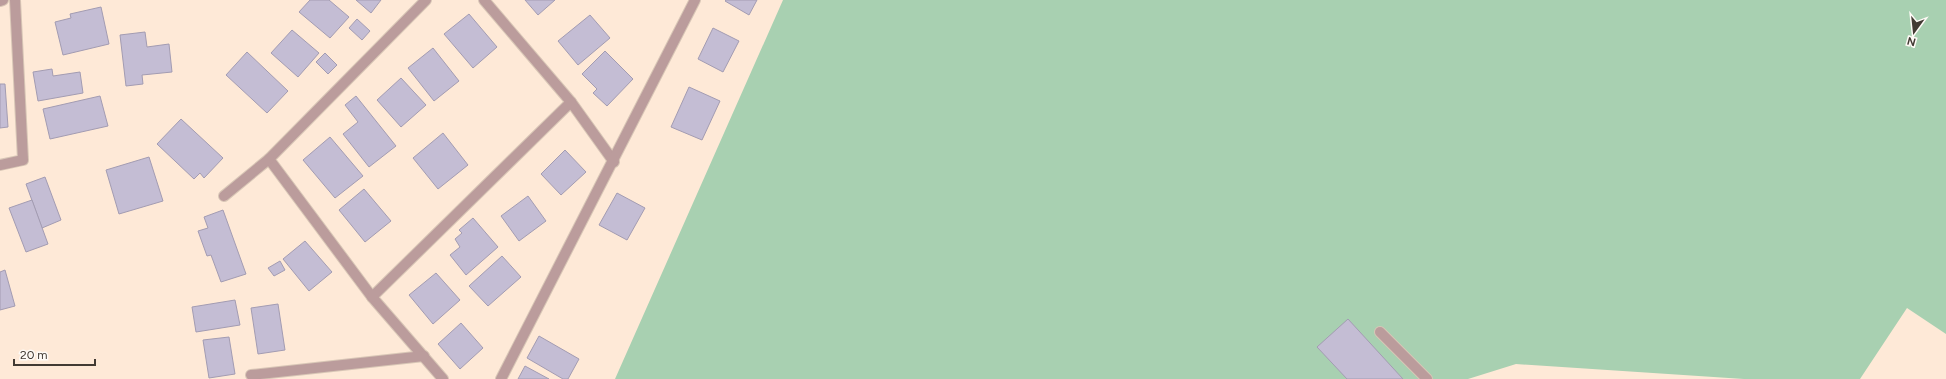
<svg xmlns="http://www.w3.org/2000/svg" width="1946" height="379" font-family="Figtree,sans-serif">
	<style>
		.green { fill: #a8d0b1 }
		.building { fill: #c4bdd4; stroke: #a39cb2 }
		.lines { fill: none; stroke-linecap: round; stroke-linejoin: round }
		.minor-casing { stroke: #d8c6b6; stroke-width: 12 }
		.minor { stroke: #bb9c9c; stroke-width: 10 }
	</style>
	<rect width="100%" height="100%" fill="#fee9d7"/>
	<!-- green -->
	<polygon class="green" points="783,0 1946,0 1946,334 1907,308 1860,379 1744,379 1516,364 1468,379 615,379"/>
	<!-- building -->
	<g class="building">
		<polygon points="310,0 329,0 349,17 330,38 299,12"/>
		<polygon points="356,0 381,0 371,13"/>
		<polygon points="525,0 555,0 538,15"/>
		<polygon points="726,0 757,0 749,15 725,1"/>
		<polygon points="101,7 109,44 63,55 55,22 71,18 70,14"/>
		<polygon points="469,14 497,47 473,68 444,34"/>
		<polygon points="590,15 610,38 578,65 558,41"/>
		<polygon points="357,19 370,31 362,40 349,28"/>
		<polygon points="713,28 739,41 723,72 698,59"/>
		<polygon points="292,30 319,53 298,77 271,53"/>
		<polygon points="145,32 147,47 169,44 172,72 142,75 143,84 126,86 120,35"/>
		<polygon points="433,48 459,81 434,101 408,68"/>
		<polygon points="605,51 633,79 607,106 593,93 597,89 582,74"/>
		<polygon points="247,52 288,91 267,113 226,75"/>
		<polygon points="325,53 337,65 328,74 316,62"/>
		<polygon points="52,69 53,76 80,72 83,93 38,101 33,72"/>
		<polygon points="401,78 426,105 401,127 377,100"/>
		<polygon points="0,84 5,84 8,127 0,128"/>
		<polygon points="689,87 720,101 702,140 671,127"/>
		<polygon points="100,96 108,126 50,139 43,109"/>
		<polygon points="356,96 396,146 369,167 343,134 358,122 345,105"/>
		<polygon points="181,119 223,158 204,178 200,173 194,179 157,144"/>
		<polygon points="443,133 468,165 438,189 413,158"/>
		<polygon points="330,137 363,176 335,198 303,160"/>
		<polygon points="565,150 586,172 561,195 541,174"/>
		<polygon points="149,157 163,201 119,214 106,170"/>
		<polygon points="45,177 61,220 42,228 26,184"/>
		<polygon points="364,189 391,221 365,242 339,210"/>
		<polygon points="617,193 645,208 627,240 599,225"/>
		<polygon points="528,196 546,221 519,241 501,216"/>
		<polygon points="32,200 48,244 26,252 9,208"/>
		<polygon points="223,210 246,274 221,282 211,255 207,256 198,231 208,228 204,217"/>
		<polygon points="473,218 498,247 466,275 450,255 460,247 455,239 462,233 459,230"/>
		<polygon points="305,241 332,272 309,291 283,259"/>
		<polygon points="502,256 521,277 488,306 469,286"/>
		<polygon points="280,261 285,270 274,276 268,268"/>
		<polygon points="5,270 15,306 0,310 0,272"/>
		<polygon points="436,273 460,300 433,324 409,295"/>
		<polygon points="235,300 240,325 196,332 192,307"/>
		<polygon points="278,304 285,350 258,354 251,308"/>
		<polygon points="1348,319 1403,379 1347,379 1317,347"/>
		<polygon points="461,323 483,348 460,369 438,344"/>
		<polygon points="539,336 579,359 568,379 563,379 527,358"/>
		<polygon points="229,337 235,374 209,378 203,340"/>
		<polygon points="525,366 549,379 518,379"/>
	</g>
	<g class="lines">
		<defs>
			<g id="minor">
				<polyline points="426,0 269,159 372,297 443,379"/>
				<polyline points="484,0 571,102 614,162"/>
				<polyline points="0,1 3,0"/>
				<polyline points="0,165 23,160 15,0"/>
				<polyline points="224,196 269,159"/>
				<polyline points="372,297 571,102"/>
				<polyline points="1380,332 1427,379"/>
				<polyline points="251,375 424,356"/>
				<polyline points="501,379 695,0"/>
			</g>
		</defs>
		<!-- minor casing -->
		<use href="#minor" class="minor-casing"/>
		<!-- minor -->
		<use href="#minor" class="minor"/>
	</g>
	<!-- north arrow -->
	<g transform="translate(1914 32) rotate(195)" stroke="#fefaf6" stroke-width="3" paint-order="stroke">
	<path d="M0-3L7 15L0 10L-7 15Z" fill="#423a33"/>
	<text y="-6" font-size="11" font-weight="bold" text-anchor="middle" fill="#423a33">N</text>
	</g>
	<!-- scale -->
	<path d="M14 359v6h81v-6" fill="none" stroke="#423a33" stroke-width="2"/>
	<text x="20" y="359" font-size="12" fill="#423a33" stroke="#fefaf6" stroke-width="3" paint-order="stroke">20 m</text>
</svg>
